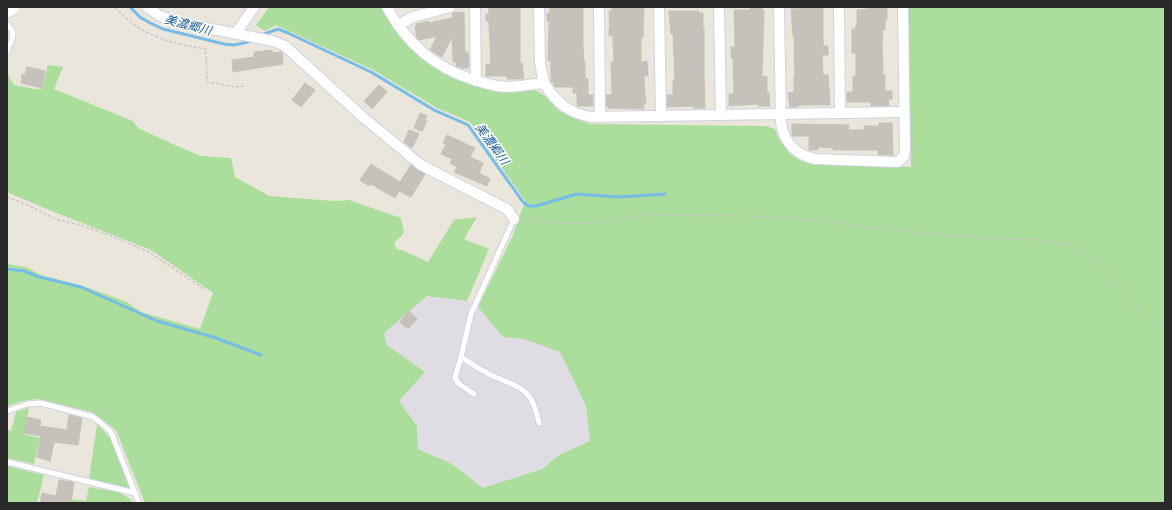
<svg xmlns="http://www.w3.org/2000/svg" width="1172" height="510" font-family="'Asap Condensed','Noto Sans JP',sans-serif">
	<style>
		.industrial { fill: #dfdce3 }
		.green { fill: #abde9c }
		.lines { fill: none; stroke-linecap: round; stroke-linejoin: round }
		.stream { stroke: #75bce6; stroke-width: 3 }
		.building { fill: #c6c2bb; stroke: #c6c2b6 }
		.service-casing { stroke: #d1d2e1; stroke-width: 7 }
		.minor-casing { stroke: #d1d2e1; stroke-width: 12 }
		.secondary-casing { stroke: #d1d2e1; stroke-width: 17 }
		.path { stroke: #c7c7c7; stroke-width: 1.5; stroke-dasharray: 3 2; stroke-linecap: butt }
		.service { stroke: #fff; stroke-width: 5 }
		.minor { stroke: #fff; stroke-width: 10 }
		.secondary { stroke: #fff; stroke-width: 15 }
		.labels { text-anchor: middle; stroke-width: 3; stroke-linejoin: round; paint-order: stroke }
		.water-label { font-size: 12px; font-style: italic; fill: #165990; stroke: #fff }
	</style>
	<rect width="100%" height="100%" fill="#eae6dc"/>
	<!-- industrial -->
	<polygon class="industrial" points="427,296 467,301 478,307 503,337 524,339 560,352 586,406 590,441 559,455 542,469 483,488 452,464 418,449 417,426 399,401 425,372 387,345 384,333"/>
	<!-- green -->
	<g class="green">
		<polygon points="269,7 382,7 397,32 405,42 427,62 442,71 465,82 482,87 532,88 545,96 559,111 590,124 766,126 775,129 779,139 791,155 801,161 817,165 911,167 908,7 1165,7 1165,503 145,503 116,430 92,412 38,399 23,401 7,406 7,264 26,267 41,275 83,286 127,302 141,312 200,329 213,293 151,250 49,210 7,192 7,73 14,85 35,89 42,89 48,65 63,67 54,89 133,121 138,128 177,146 201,156 231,158 235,177 269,196 333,201 349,200 401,218 404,233 394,243 397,249 404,251 428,262 454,220 477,217 464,239 489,249 467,301 427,296 384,333 387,345 425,372 399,401 417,426 418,449 452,464 483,488 542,469 559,455 590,441 586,406 560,352 524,339 503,337 478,307 513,235 525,201 470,122 437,108 373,70 276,25 265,31 256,25"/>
		<polygon points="29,408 24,434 40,438 34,464 7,458 7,430 11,431 16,412"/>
		<polygon points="97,424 111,439 132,489 89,479"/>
		<polygon points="7,466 44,475 37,503 7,503"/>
		<path d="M89,487c14,3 36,3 44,16h-61v-4l14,2z"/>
	</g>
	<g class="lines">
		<!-- stream -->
		<g class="stream">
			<polyline points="130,7 140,17 150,23 163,29 224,44 234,45 248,42"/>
			<polyline points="264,34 278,29 288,33 371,72 434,110 468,125 523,202 528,206 536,206 577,194 618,197 665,194"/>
			<polyline points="7,269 24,271 39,277 81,287 157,321 216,338 261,355"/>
		</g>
	</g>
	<!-- building -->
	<g class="building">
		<polygon points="489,7 520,7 520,63 522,63 524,79 507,79 507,76 486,76 486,64 491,64 489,25 489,21 486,21 486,14 489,14"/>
		<polygon points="550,7 583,7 583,47 584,62 585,62 585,79 588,79 588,95 593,95 593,106 577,106 577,93 573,93 573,87 554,87 554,82 551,82 551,61 548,61 549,21 547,21 547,13 550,13"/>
		<polygon points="612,7 644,7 643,37 641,37 641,62 647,61 648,76 644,76 645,96 646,96 646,103 644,103 644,109 608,108 608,106 606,106 606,95 612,95 611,62 614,62 613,41 613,36 609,36 609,29 610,29 609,11 612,11"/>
		<polygon points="750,7 762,7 762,10 764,10 762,77 767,76 767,93 769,93 770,106 758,106 758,104 729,106 729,94 734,94 733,58 731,58 731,47 735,47 734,10 750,10"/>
		<polygon points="887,7 887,20 885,20 885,30 882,30 883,39 882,39 883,75 885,75 885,91 892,91 892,99 888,99 889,106 871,106 871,102 847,102 847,92 853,92 853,76 856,76 856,53 852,53 852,29 856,29 856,25 857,25 857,10 869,9 869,8"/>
		<polygon points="823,8 823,42 824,46 828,46 828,55 822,55 823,75 828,75 830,105 798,105 798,107 790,107 788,93 794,92 794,77 795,77 794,36 793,36 791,9"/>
		<polygon points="669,11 699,11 699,13 703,13 703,28 704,28 704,76 705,108 693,108 693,106 667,107 667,95 673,95 673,80 675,80 673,34 671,34"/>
		<polygon points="464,12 465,52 468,52 469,68 461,68 461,67 456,66 456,62 453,62 452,37 442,57 430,50 437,36 419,40 417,38 415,27 417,26 416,24 429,21 429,23 452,18 453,13"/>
		<polygon points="272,50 272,53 282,52 283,64 233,72 232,60 254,57 254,52"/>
		<polygon points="27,67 45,71 42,88 21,83 22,74 25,75"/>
		<polygon points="305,83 315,90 301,107 292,100"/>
		<polygon points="379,85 387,92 372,109 364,101"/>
		<polygon points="420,113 427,116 425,120 427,121 422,131 414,128"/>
		<polygon points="879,123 892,123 893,155 878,155 878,150 833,150 833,148 818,147 818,150 809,150 809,136 792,136 792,124 849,125 848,130 864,130 864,126 879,126"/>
		<polygon points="409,130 419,134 412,148 404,142"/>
		<polygon points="447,135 475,148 470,157 483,163 479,173 490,179 487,186 454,172 457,167 450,163 452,159 441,154 446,144 443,143"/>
		<polygon points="371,164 400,182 411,165 425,174 411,197 399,191 395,198 371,184 369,186 360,180"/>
		<polygon points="409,311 417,319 408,329 400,322"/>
		<polygon points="69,415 82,418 78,445 54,442 50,461 37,457 41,436 24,433 27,417 41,420 40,426 67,430"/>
		<polygon points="59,480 74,482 71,503 40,503 42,493 56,496"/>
	</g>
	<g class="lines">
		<defs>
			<g id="service">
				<polyline points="7,24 13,32 12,40 7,51"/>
				<path d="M461,357c10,7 20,13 30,18 14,7 31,10 40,24 4,7 6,15 8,24"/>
				<polyline points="474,394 459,384 455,378 461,357 471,314 514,219"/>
				<polyline points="7,411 27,404 41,403 86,415 93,417 101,423 111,432 139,503"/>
				<polyline points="7,462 135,493"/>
			</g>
			<g id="minor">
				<polyline points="147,7 160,16 181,23 273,41 285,46 364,118 421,165 507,209 514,219"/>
				<path d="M387,7c19,36 49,61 87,73 11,3 22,7 33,7 12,0 25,-3 37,-4 12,19 24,30 47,34l313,-5"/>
				<polyline points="475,7 476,81"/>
				<polyline points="539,7 540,62 544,83"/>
				<polyline points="599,7 600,116"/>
				<polyline points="659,7 661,116"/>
				<polyline points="719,7 721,115"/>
				<path d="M779,7l2,116c3,19 15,32 34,36l83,3 6,-6 1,-5 -2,-144"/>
				<polyline points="839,7 840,113"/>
				<polyline points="398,25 413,17 450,7"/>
				<polyline points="236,33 254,7"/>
			</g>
			<polyline id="secondary" points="7,10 12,7"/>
		</defs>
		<!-- service casing -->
		<use href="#service" class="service-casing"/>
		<!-- minor casing -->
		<use href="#minor" class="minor-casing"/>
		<!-- secondary casing -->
		<use href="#secondary" class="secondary-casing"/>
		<!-- path -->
		<g class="path">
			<path d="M115,7c26,29 53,36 91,42l1,33 29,5 9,-1"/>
			<polyline points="7,197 28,205 58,220 81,225 109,235 149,252 204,289"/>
			<polyline points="523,217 554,223 588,223 648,215 752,216 806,219 883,229 979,238 1039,240 1065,244 1087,256 1107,271 1138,310 1155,320 1165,321"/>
		</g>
		<!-- service -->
		<use href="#service" class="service"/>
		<!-- minor -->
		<use href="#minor" class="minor"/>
		<!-- secondary -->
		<use href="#secondary" class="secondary"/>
	</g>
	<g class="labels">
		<!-- water labels -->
		<g class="water-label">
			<text transform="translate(188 25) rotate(15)" y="4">美濃郷川</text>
			<text transform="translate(492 144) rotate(54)" y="4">美濃郷川</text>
		</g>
	</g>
	<!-- border -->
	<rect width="1172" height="510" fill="none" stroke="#292929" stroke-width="16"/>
</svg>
